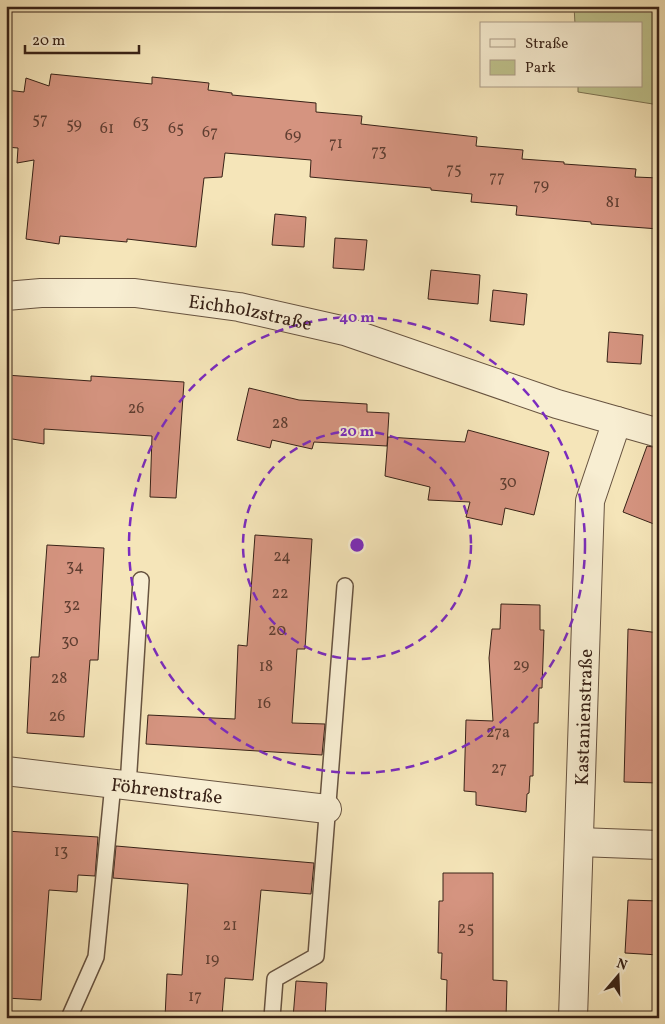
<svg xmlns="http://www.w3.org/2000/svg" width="665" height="1024" font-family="Vollkorn,serif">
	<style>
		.green { fill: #bfc38d; stroke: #7c7252 }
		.building { fill: #d59480; stroke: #382217 }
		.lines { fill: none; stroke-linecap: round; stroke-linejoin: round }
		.service-casing { stroke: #675340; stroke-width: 18 }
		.minor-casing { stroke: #675340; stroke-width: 30 }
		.service { stroke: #f8eed2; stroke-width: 15 }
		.minor { stroke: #f8eed2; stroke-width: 28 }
		.ring { fill: none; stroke: #7b2cbf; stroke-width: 2.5; stroke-dasharray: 9 6 }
		.labels { text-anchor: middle; stroke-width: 4; stroke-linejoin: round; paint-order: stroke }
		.number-label { font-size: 16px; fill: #5f3e31 }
		.street-label { font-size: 19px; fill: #382217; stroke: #f8eed2 }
		.centre { fill: #7b2cbf; stroke: #f8eed2; stroke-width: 2.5 }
		.ring-label { font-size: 15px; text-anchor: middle; font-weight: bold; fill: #7b2cbf; stroke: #f8eed2; stroke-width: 4; stroke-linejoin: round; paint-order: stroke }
	</style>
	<rect width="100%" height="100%" fill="#f5e5b9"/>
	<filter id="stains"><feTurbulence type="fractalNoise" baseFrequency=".004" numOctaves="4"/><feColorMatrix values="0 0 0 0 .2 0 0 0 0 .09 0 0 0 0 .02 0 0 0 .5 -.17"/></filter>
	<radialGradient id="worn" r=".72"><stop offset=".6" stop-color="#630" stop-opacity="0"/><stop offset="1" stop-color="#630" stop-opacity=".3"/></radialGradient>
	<!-- green -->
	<polygon class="green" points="574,6 659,6 659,105 578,92 578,86 641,86 641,24 575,24"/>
	<!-- building -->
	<g class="building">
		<polygon points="51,74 152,84 152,77 209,83 208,90 232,93 232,95 316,103 316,112 362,116 361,124 477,137 476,146 523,150 522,159 564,162 564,164 636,169 635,177 659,178 659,229 591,224 591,222 516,215 517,206 471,202 472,194 431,190 431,188 310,177 311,160 225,153 222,177 204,178 196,247 127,239 127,242 60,236 59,244 26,239 34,160 17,163 18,148 6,147 6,90 24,92 26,78 49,86"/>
		<polygon points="275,214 306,217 304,247 272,245"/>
		<polygon points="335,238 367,240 364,270 333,268"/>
		<polygon points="431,270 480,275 478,304 428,299"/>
		<polygon points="493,290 527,294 524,325 490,321"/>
		<polygon points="609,332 643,335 641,364 607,362"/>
		<polygon points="6,375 91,381 91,376 184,382 176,498 150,497 152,436 44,429 44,444 6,438"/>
		<polygon points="249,388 299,400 367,404 367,412 389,413 387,446 314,442 312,449 272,440 270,448 237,440"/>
		<polygon points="468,430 549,452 534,515 505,508 502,525 466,517 470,502 428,500 430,487 385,476 388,437 465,442"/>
		<polygon points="647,446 659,448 659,526 623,512"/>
		<polygon points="255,535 312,539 305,649 297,649 292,723 325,724 322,755 146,744 148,715 235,719 238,645 247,646"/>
		<polygon points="47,545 104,548 98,660 90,660 84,737 27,733 31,657 39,657"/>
		<polygon points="501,604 540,605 540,630 544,630 542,688 539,688 538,723 534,723 533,776 530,776 529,793 527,794 526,812 476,805 476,792 464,791 466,720 493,721 489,658 492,629 500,629"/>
		<polygon points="628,629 659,633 659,783 624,782"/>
		<polygon points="6,831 98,837 95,876 78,875 77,892 49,890 41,1000 6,998"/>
		<polygon points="116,846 314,863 311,894 261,890 253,980 225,978 222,1016 209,1015 209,1018 165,1018 167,974 182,975 188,884 113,878"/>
		<polygon points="443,873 493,873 493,980 507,981 506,1018 446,1018 447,980 441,979 442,953 438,953 439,901 443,901"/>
		<polygon points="628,900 659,901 659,955 625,953"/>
		<polygon points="296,981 327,983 325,1018 293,1018"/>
	</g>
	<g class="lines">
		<defs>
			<g id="service">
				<polyline points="128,786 141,580"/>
				<polyline points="69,1018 96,957 113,784"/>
				<polyline points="272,1018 275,979 316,956 345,586"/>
			</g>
			<g id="minor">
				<path id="s1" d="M6,296l35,-3h94l104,14 106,24 212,73 102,29"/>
				<path id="s2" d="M6,771l321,38"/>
				<polyline points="579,842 659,845"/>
				<path id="s3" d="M573,1018l17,-517 27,-80"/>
			</g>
		</defs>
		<!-- service casing -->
		<use href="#service" class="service-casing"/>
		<!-- minor casing -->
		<use href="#minor" class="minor-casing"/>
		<!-- service -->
		<use href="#service" class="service"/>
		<!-- minor -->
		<use href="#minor" class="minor"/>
	</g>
	<!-- distance rings -->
	<g class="ring">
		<circle cx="357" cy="545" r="114"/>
		<circle cx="357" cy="545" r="228"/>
	</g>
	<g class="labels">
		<!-- number labels -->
		<g class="number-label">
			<text x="40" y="124">57</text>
			<text x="141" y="128">63</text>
			<text x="74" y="129">59</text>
			<text x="107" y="133">61</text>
			<text x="176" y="133">65</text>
			<text x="210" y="137">67</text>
			<text x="293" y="140">69</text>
			<text x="336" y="148">71</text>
			<text x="379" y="156">73</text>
			<text x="454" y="174">75</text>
			<text x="497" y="182">77</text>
			<text x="541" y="190">79</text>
			<text x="613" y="207">81</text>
			<text x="136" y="413">26</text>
			<text x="280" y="428">28</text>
			<text x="508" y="487">30</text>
			<text x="282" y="561">24</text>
			<text x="75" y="571">34</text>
			<text x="280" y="598">22</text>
			<text x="72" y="610">32</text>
			<text x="277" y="635">20</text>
			<text x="70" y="646">30</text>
			<text x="521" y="670">29</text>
			<text x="266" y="671">18</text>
			<text x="59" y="683">28</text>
			<text x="264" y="708">16</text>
			<text x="57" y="721">26</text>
			<text x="498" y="737">27a</text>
			<text x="499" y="773">27</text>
			<text x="61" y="856">13</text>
			<text x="230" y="930">21</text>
			<text x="466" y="933">25</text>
			<text x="212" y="964">19</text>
			<text x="195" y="1001">17</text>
		</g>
		<!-- street labels -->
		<g class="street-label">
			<text dy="7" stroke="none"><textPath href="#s1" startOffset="246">Eichholzstraße</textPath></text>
			<text dy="7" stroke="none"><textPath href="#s3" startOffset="301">Kastanienstraße</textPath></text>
			<text dy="7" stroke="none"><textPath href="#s2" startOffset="162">Föhrenstraße</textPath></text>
		</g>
	</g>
	<circle cx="357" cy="545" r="8" class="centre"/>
	<g class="ring-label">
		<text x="357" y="322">40 m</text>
		<text x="357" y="436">20 m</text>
	</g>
	<!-- margin -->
	<rect width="665" height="1024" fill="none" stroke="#f5e5b9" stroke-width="25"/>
	<rect x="8" y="8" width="650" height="1009" fill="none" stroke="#382217" stroke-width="2.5"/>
	<rect x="12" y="12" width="640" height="999" fill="none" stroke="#382217"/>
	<!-- legend -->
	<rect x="480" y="22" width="162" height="65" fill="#f8eed2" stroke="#ab9c87"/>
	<rect x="490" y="39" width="25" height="8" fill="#f8eed2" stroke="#ab9c87"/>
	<text x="525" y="48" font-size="15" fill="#382217">Straße</text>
	<rect x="490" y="60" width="25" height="15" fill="#bfc38d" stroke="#ab9c87"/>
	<text x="525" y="72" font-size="15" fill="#382217">Park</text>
	<!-- north arrow -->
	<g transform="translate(618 976) rotate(19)" stroke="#f8eed2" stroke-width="4" paint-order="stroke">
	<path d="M0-4L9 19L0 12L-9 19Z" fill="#382217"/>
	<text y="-8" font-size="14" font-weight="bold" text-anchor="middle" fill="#382217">N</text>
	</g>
	<!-- scale -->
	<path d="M25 45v8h114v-8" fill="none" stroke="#382217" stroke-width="2.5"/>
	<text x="32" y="45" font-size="15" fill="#382217" stroke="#f8eed2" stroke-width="4" paint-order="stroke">20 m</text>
	<rect width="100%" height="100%" filter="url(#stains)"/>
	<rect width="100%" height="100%" fill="url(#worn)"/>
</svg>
